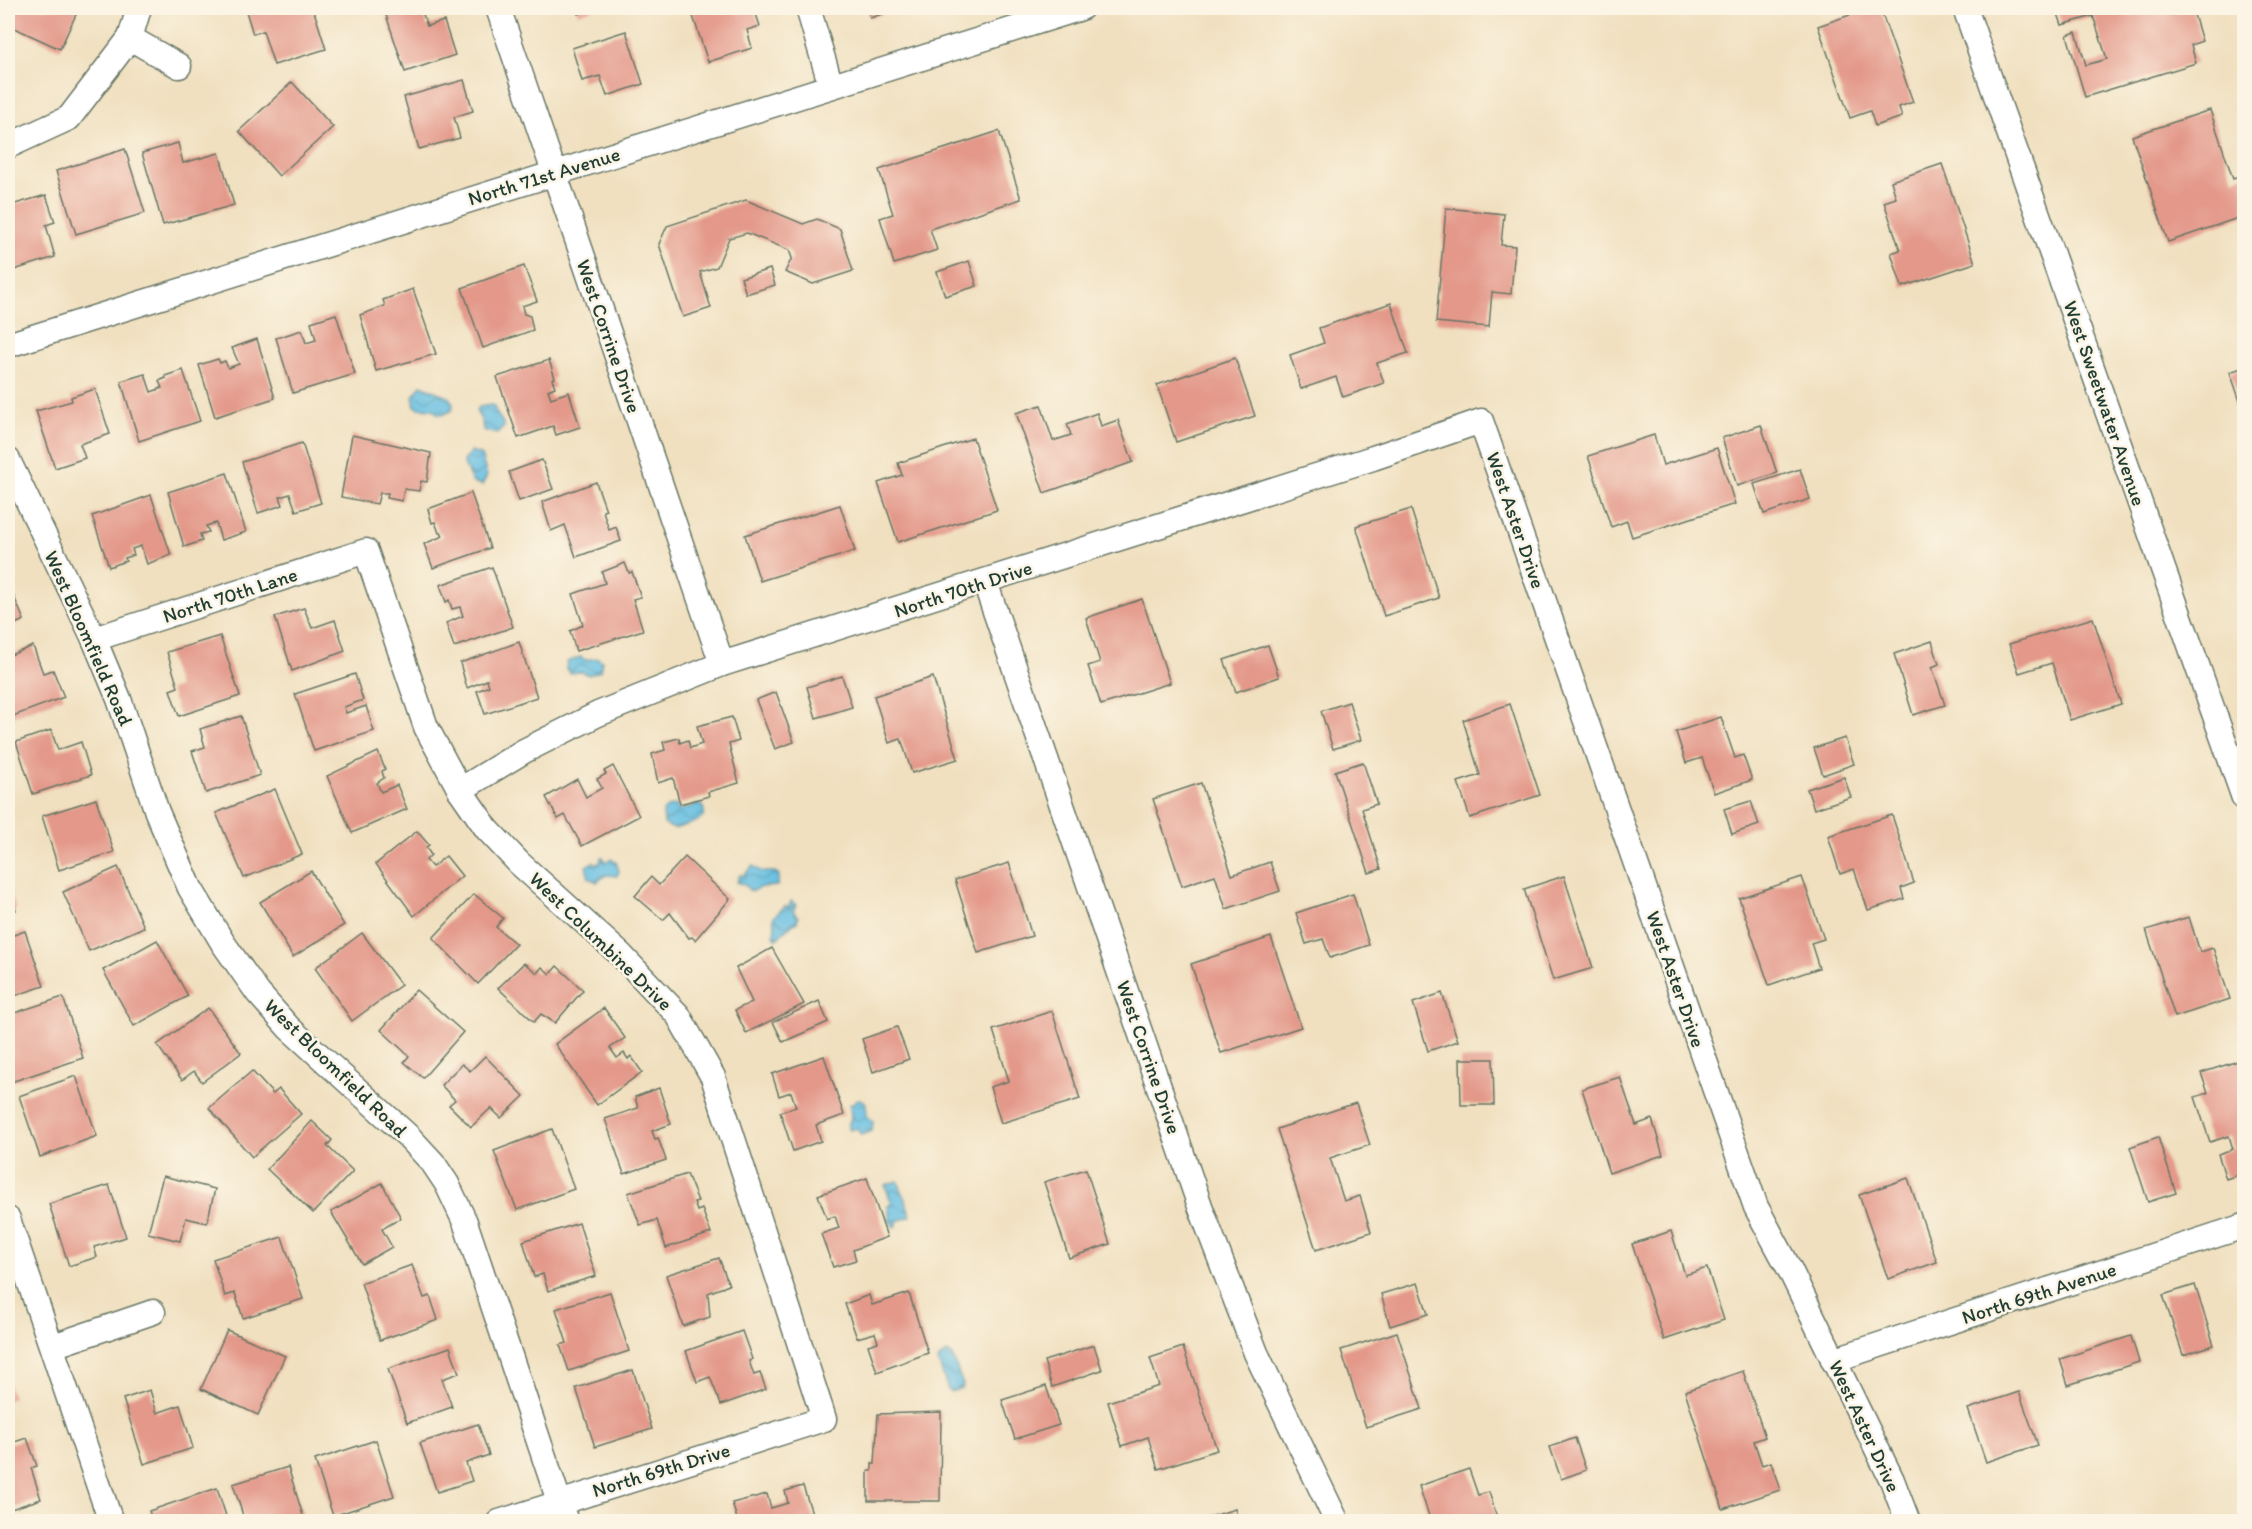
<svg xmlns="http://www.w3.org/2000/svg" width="2252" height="1529" font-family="Itim,sans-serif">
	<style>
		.water { fill: url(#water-waves); stroke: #427e8b; stroke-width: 1.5 }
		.building { fill: #e39889 }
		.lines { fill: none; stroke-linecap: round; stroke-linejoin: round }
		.minor-casing { stroke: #687665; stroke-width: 27 }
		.minor { stroke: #fff; stroke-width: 24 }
		.labels { text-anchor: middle; stroke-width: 5; stroke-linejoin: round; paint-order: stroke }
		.street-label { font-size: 20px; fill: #1f3d34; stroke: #fcf5e5 }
	</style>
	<defs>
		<pattern id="water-waves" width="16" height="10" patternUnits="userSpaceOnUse" patternTransform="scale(1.5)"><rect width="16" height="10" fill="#64bee2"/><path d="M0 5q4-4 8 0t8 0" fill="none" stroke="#529cb8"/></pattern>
	</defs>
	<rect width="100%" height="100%" fill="#fcf5e5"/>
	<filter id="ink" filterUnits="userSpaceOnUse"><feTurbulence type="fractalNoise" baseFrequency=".0167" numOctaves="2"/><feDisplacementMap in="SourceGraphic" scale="12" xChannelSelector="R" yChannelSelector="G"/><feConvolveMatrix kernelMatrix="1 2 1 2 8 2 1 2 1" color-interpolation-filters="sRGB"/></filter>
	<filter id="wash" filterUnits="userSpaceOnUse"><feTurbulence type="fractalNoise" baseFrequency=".008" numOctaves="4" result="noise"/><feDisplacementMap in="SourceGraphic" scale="24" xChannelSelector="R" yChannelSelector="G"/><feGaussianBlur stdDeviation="1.35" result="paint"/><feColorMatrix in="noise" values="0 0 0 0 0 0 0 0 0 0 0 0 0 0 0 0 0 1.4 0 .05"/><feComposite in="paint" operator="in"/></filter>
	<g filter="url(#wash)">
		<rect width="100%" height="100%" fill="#f0e0c0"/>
		<!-- water -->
		<g class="water">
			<polygon points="421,385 449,397 453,404 452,410 445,414 438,414 433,409 419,408 415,406 413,396"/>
			<path d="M491,405l3,1c1,9 9,13 10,21l-7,7 -14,-4 -1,-9 -6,-10 3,-4z"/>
			<polygon points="470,452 481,455 487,476 482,485 472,482 463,461"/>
			<polygon points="580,657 585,660 598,658 602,661 600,671 589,675 582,672 570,673 566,669 567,662"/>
			<path d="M695,805h6c13,16 -16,20 -27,24l-10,-5 -1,-12 5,-5 8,-2 3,6z"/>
			<polygon points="601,857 603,857 605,862 611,859 616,862 619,871 617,876 606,875 597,882 589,878 586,866 593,862 600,864"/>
			<polygon points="753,866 762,872 775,872 779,875 777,886 761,887 753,891 749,890 745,885 737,882 740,875 744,875"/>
			<polygon points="791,901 796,905 793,911 798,917 797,922 787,928 777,939 774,935 775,926 773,918 785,906 789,908"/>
			<polygon points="858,1099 863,1100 866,1103 867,1116 873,1122 872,1131 861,1135 857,1128 849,1130 848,1126 851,1118 850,1105"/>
			<polygon points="898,1181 911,1216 897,1221 897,1225 894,1227 890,1221 888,1206 892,1204 885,1185"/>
			<polygon points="947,1353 952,1355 963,1385 962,1388 951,1392 948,1390 938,1361 941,1357"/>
		</g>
		<g id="blocks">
			<!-- building -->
			<g class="building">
				<polygon points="14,8 79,8 60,49 8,25"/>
				<polygon points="245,8 313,8 326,49 274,65 263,31 253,34"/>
				<polygon points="408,8 421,8 427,26 444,21 455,55 405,72 386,15"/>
				<polygon points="576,8 596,8 578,14"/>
				<polygon points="698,8 754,8 760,26 747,30 752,48 708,62 691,10"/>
				<polygon points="867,8 900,8 870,18"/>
				<polygon points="1870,8 1880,8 1913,102 1899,107 1902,117 1875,126 1870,111 1850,118 1818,26"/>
				<polygon points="2056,8 2192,8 2202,41 2191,45 2196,63 2085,97 2067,35 2076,32 2086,65 2107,59 2093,16 2062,25"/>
				<polygon points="626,31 643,84 607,96 600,76 582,81 572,48"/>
				<polygon points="464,80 473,111 454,117 460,138 419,149 404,97"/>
				<polygon points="292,82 333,127 279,176 239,131"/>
				<polygon points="2210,110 2233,179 2244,175 2244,216 2168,242 2132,136"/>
				<polygon points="999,131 1021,199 930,229 937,250 894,264 880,218 893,214 879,170"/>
				<polygon points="178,143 183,163 219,153 234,205 163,225 142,153"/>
				<polygon points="125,149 145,213 76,234 56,171"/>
				<polygon points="1942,164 1975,263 1902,287 1891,253 1900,250 1884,202 1896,198 1891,181"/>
				<polygon points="46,195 55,222 46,225 55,257 8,272 8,206"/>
				<polygon points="746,200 803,224 817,219 840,229 853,271 813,284 785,272 792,258 789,250 747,233 729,238 717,267 700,272 711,308 683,317 659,244 667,226"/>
				<polygon points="1446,208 1504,214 1501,245 1515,246 1511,294 1492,292 1489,327 1436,322"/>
				<polygon points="969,261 977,286 945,296 937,272"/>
				<polygon points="524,266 537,301 522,306 524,314 530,316 533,330 483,348 462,288"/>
				<polygon points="770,269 775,285 746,294 741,278"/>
				<polygon points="413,289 436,354 376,371 360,315 385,306 383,300"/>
				<polygon points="1391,303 1408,353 1377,363 1384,383 1343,397 1336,377 1301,389 1290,355 1324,343 1319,328"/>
				<polygon points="336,314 355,374 293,393 276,338 302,330 306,343 316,340 311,322"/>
				<polygon points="257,339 275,398 215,417 199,365 218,359 220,363 225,361 228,368 239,364 232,348"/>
				<polygon points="1235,358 1255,416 1176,442 1157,385"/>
				<polygon points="549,360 555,378 552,379 555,387 548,390 551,398 569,392 580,427 556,435 553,426 518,438 497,377"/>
				<polygon points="2244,367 2244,413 2230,372"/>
				<polygon points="183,370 200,421 139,441 121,381 145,374 151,392 162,388 159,381 166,378 165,376"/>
				<polygon points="95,389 110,434 80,444 85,458 55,468 36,411 72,401 71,397"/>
				<polygon points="1041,405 1053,441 1071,435 1067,424 1097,413 1101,426 1118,420 1133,462 1044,493 1016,413"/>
				<polygon points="1761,425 1777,473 1737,486 1722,438"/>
				<polygon points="352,435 431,453 427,482 421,481 419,491 404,489 402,501 387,498 388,493 380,493 377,504 341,497"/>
				<polygon points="1654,435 1663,465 1717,448 1735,504 1632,537 1627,521 1611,527 1588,456"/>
				<polygon points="973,438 997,510 898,542 878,483 902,475 898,463"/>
				<polygon points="302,443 321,503 296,511 290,494 280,497 283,505 258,513 242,462"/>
				<polygon points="542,460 553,489 519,501 509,472"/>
				<polygon points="1800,469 1810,499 1764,514 1754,484"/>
				<polygon points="227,473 246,532 221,540 216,523 206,526 209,532 200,534 202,541 184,547 168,492"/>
				<polygon points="596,482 606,510 603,511 609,530 616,527 621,541 576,557 565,525 551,531 542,502"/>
				<polygon points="471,493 490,548 433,568 424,544 443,536 441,533 439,533 435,522 432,523 428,509"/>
				<polygon points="151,495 171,555 147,564 141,546 132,549 134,555 125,558 126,561 109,567 92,516"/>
				<polygon points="840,505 855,551 760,581 745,535"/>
				<polygon points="1411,509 1439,598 1384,616 1356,526"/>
				<polygon points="625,563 629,573 632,572 641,597 633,599 643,630 576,651 570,631 583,625 573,594 605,583 602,572"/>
				<polygon points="492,567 513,627 454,647 446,623 463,616 460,607 452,609 449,600 446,602 440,585"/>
				<polygon points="8,583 24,620 8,627"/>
				<polygon points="1142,599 1170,683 1101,705 1088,666 1100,662 1086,618"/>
				<polygon points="304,608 312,628 335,620 345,651 292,671 275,617"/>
				<polygon points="2093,618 2121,704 2070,720 2052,663 2019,673 2009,644"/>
				<polygon points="220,636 240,696 179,716 170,690 178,687 167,652"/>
				<polygon points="1932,641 1939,664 1932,667 1945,705 1913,715 1894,654"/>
				<polygon points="519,642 537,697 485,714 477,691 489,686 487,680 467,688 460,663"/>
				<polygon points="1268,645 1279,677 1236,692 1224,660"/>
				<polygon points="33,646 43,673 53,670 64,697 8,718 8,656"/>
				<polygon points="355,674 363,700 344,707 346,713 366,706 374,731 314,751 295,694"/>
				<polygon points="842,676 852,707 816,718 807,687"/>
				<polygon points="933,677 958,759 912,773 901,739 889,743 874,696"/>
				<polygon points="776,692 794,742 775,749 756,700"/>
				<polygon points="1349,702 1361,740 1333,749 1321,711"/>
				<polygon points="1510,704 1540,795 1470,818 1458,782 1480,775 1463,720"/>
				<polygon points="241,716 260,775 206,793 192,751 205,747 200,729"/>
				<polygon points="732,717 739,741 729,744 739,783 708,792 709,796 680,804 673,778 658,783 652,754 665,750 663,742 679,738 680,743 688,740 690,748 702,744 697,726"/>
				<polygon points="1721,717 1735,758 1743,755 1752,780 1714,793 1702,758 1686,763 1676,732"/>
				<polygon points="51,730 58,750 81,742 91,775 33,794 16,742"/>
				<polygon points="1845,738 1854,764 1823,775 1814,748"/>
				<polygon points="378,752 385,769 382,771 384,778 377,783 381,792 397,785 407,809 352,833 327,776"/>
				<polygon points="1363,762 1377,804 1362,809 1381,869 1369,873 1335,771"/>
				<polygon points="613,766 639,816 582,846 565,815 558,819 546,797 577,779 586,797 602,788 597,779 606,774 604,771"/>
				<polygon points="1844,777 1851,797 1814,809 1807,789"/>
				<polygon points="1201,783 1232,875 1270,862 1280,891 1226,909 1215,875 1182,886 1153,799"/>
				<polygon points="275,789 302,854 244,878 216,813"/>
				<polygon points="96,799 114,852 59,870 42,816"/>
				<polygon points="1751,801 1759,825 1732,834 1724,809"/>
				<polygon points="1892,815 1914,883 1901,888 1904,899 1868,910 1854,869 1840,874 1828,836"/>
				<polygon points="417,831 429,845 426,847 431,855 426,860 432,867 446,856 462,876 414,916 376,864"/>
				<polygon points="685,857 730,899 695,940 692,937 689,938 670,913 663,920 635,896 651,877 659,885"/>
				<polygon points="1009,863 1032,936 978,953 955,880"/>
				<polygon points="118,867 144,927 89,951 63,892"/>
				<polygon points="311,871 344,925 293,957 260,902"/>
				<polygon points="1564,876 1593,968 1553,980 1524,889"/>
				<polygon points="1802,877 1824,939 1811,943 1819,968 1769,985 1739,898"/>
				<polygon points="8,886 16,910 8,913"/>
				<polygon points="474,894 503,918 496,927 516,944 478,984 433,938"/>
				<polygon points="1353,894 1369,945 1330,958 1323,939 1306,944 1296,913"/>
				<polygon points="2189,917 2200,952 2213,948 2230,999 2175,1017 2146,930"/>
				<polygon points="25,931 44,986 8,998 8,937"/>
				<polygon points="362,933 401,985 352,1021 315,968"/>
				<polygon points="1271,937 1301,1027 1221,1053 1191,964"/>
				<polygon points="157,940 188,996 134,1026 103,970"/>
				<polygon points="772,948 804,1004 746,1033 735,1010 752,1002 736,968"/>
				<polygon points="524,963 537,973 542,967 550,974 557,966 583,990 555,1023 541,1014 534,1022 498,988"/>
				<polygon points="416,990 463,1032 423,1078 404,1062 409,1056 381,1030"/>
				<polygon points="1442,993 1458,1041 1428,1051 1413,1003"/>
				<polygon points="63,997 83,1058 11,1082 8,1070 8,1015"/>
				<polygon points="819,1001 828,1022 783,1042 773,1022"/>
				<polygon points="208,1008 241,1053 202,1082 194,1071 182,1080 157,1045"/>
				<polygon points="604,1008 625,1038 610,1048 617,1058 624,1053 628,1059 631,1056 642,1072 597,1105 555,1044"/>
				<polygon points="1052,1011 1080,1099 1001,1123 990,1087 1009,1081 993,1030"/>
				<polygon points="897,1027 909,1059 873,1072 862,1039"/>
				<polygon points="485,1056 524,1096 501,1118 491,1108 471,1127 449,1105 455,1100 441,1085 462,1064 470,1071"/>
				<polygon points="824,1056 844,1115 816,1125 821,1141 793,1151 780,1112 796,1107 791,1092 779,1096 772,1074"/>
				<polygon points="1460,1059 1493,1059 1494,1105 1461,1105"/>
				<polygon points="2244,1059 2244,1173 2226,1179 2218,1154 2233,1149 2229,1136 2210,1142 2195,1097 2208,1093 2201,1073"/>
				<polygon points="252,1071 273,1094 279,1089 301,1114 252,1157 209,1108"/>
				<polygon points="76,1076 97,1136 40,1157 19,1096"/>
				<polygon points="1620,1077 1636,1125 1652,1119 1663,1155 1609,1173 1582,1089"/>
				<polygon points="659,1088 671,1124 652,1131 655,1139 658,1138 666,1160 624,1174 605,1119 638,1108 635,1097"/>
				<polygon points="1356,1103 1370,1145 1330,1158 1344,1201 1360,1196 1371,1232 1316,1250 1277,1129"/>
				<polygon points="312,1121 332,1140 327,1146 353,1171 313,1213 267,1169"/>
				<polygon points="552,1129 574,1189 517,1210 494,1151"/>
				<polygon points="2158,1137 2176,1193 2148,1202 2130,1147"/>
				<polygon points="1086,1169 1110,1244 1069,1258 1044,1182"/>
				<polygon points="687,1174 698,1201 694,1202 697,1211 702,1209 711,1233 666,1248 657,1220 640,1225 628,1193"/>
				<polygon points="163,1176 215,1189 207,1223 186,1218 180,1241 148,1233"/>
				<polygon points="867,1178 887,1237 853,1250 856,1260 833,1267 821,1234 839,1228 835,1216 827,1219 818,1195"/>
				<polygon points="1908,1178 1937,1262 1888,1279 1859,1195"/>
				<polygon points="382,1183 401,1218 382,1229 392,1247 362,1264 331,1212"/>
				<polygon points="109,1185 126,1237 94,1247 97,1257 69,1266 49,1204"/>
				<polygon points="579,1223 596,1276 548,1291 543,1274 534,1277 523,1241"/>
				<polygon points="1671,1231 1685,1275 1707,1268 1724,1320 1664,1340 1632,1244"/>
				<polygon points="282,1237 303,1299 243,1318 235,1293 225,1296 213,1259"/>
				<polygon points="719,1258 729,1285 708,1293 710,1317 683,1326 666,1275"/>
				<polygon points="412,1265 424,1298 430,1296 438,1320 380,1340 361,1283"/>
				<polygon points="1418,1283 1428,1314 1390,1326 1381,1294"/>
				<polygon points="2195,1285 2214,1345 2183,1355 2163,1295"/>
				<polygon points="610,1292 629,1351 569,1371 560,1345 567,1343 556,1309"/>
				<polygon points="909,1293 928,1353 877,1372 868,1345 878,1342 875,1333 857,1338 845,1304 869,1295 872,1305"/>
				<polygon points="227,1330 285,1356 258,1415 201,1389"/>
				<polygon points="742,1331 752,1359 749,1361 754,1375 760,1373 766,1389 721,1405 710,1377 697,1382 686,1351"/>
				<polygon points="1397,1332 1422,1409 1366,1427 1341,1350"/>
				<polygon points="2131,1336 2139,1362 2068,1385 2060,1359"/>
				<polygon points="1094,1345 1102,1370 1052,1387 1044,1361"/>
				<polygon points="450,1347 459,1373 442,1379 452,1407 407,1423 388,1369"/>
				<polygon points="1183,1347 1217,1450 1158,1469 1148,1437 1122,1446 1108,1402 1159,1386 1150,1358"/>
				<polygon points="633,1370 652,1429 595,1447 576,1388"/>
				<polygon points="1743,1371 1765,1437 1754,1441 1762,1465 1771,1462 1780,1490 1723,1509 1685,1391"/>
				<polygon points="8,1383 13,1398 8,1400"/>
				<polygon points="1046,1386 1059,1425 1015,1439 1002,1400"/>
				<polygon points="150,1390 157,1413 180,1405 193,1448 144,1464 123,1399"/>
				<polygon points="2019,1392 2038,1445 1986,1462 1968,1409"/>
				<polygon points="941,1412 940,1501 868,1501 868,1471 872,1471 872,1464 875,1464 878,1414"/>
				<polygon points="478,1424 489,1455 466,1463 472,1481 437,1492 420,1443"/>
				<polygon points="27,1438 37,1466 31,1468 41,1499 8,1510 8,1444"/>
				<polygon points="1575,1438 1586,1470 1561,1479 1550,1447"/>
				<polygon points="376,1440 394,1496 333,1516 315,1460"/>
				<polygon points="288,1467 305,1522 272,1522 270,1516 253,1522 245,1522 233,1484"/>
				<polygon points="1469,1469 1478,1495 1489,1492 1498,1520 1431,1522 1419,1486"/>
				<polygon points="803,1486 815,1522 738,1522 732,1503 767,1494 771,1508 788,1503 785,1491"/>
				<polygon points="217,1488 228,1522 153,1522 149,1511"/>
				<polygon points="1235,1509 1239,1522 1197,1522 1197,1521"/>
				<polygon points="704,1515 706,1522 688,1522 688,1521"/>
			</g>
		</g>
	</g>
	<g filter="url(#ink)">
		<use href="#blocks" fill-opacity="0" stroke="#687665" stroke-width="1.5"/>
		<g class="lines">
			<defs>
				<g id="minor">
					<polyline points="498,8 722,664"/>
					<polyline points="808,8 831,86"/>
					<polyline points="1965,8 2244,798"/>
					<polyline points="130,38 179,66"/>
					<polyline points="8,146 69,118 130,38 139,8"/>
					<polyline points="8,345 1081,8"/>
					<polyline points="8,460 94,639 119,699 157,812 190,888 223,943 258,993 289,1028 409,1137 433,1163 447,1184 465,1222 566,1522"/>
					<polyline points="985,582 1200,1206 1256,1353 1337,1522"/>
					<polyline points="94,639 366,551 426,727 460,790 487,829 519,863 621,955 678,1015 713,1077 824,1419 499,1522"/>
					<polyline points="460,790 524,751 598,714 722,664 1373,458 1481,421 1756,1207 1790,1270 1892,1480 1908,1522"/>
					<polyline points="8,1219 111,1522"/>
					<polyline points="53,1346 153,1312"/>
					<polyline points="1833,1360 2244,1226"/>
				</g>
			</defs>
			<!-- minor casing -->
			<use href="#minor" class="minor-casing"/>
			<!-- minor -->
			<use href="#minor" class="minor"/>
		</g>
	</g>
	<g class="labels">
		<!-- street labels -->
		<g class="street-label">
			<text transform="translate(544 176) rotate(-17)" y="7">North 71st Avenue</text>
			<text transform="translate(609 336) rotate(71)" y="7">West Corrine Drive</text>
			<text transform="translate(2105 403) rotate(71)" y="7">West Sweetwater Avenue</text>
			<text transform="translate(1516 520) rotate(71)" y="7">West Aster Drive</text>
			<text transform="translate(963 589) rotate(-18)" y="7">North 70th Drive</text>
			<text transform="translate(230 595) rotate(-18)" y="7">North 70th Lane</text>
			<text transform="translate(89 638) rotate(66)" y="7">West Bloomfield Road</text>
			<text transform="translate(601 941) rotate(44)" y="7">West Columbine Drive</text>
			<text transform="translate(1676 979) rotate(71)" y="7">West Aster Drive</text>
			<text transform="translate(1149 1057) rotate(71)" y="7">West Corrine Drive</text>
			<text transform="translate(336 1068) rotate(44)" y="7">West Bloomfield Road</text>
			<text transform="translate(2039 1293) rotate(-18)" y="7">North 69th Avenue</text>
			<text transform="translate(1865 1426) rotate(65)" y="7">West Aster Drive</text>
			<text transform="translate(661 1470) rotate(-17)" y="7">North 69th Drive</text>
		</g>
	</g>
	<!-- margin -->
	<rect width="2252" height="1529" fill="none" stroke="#fcf5e5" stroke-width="30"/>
</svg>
